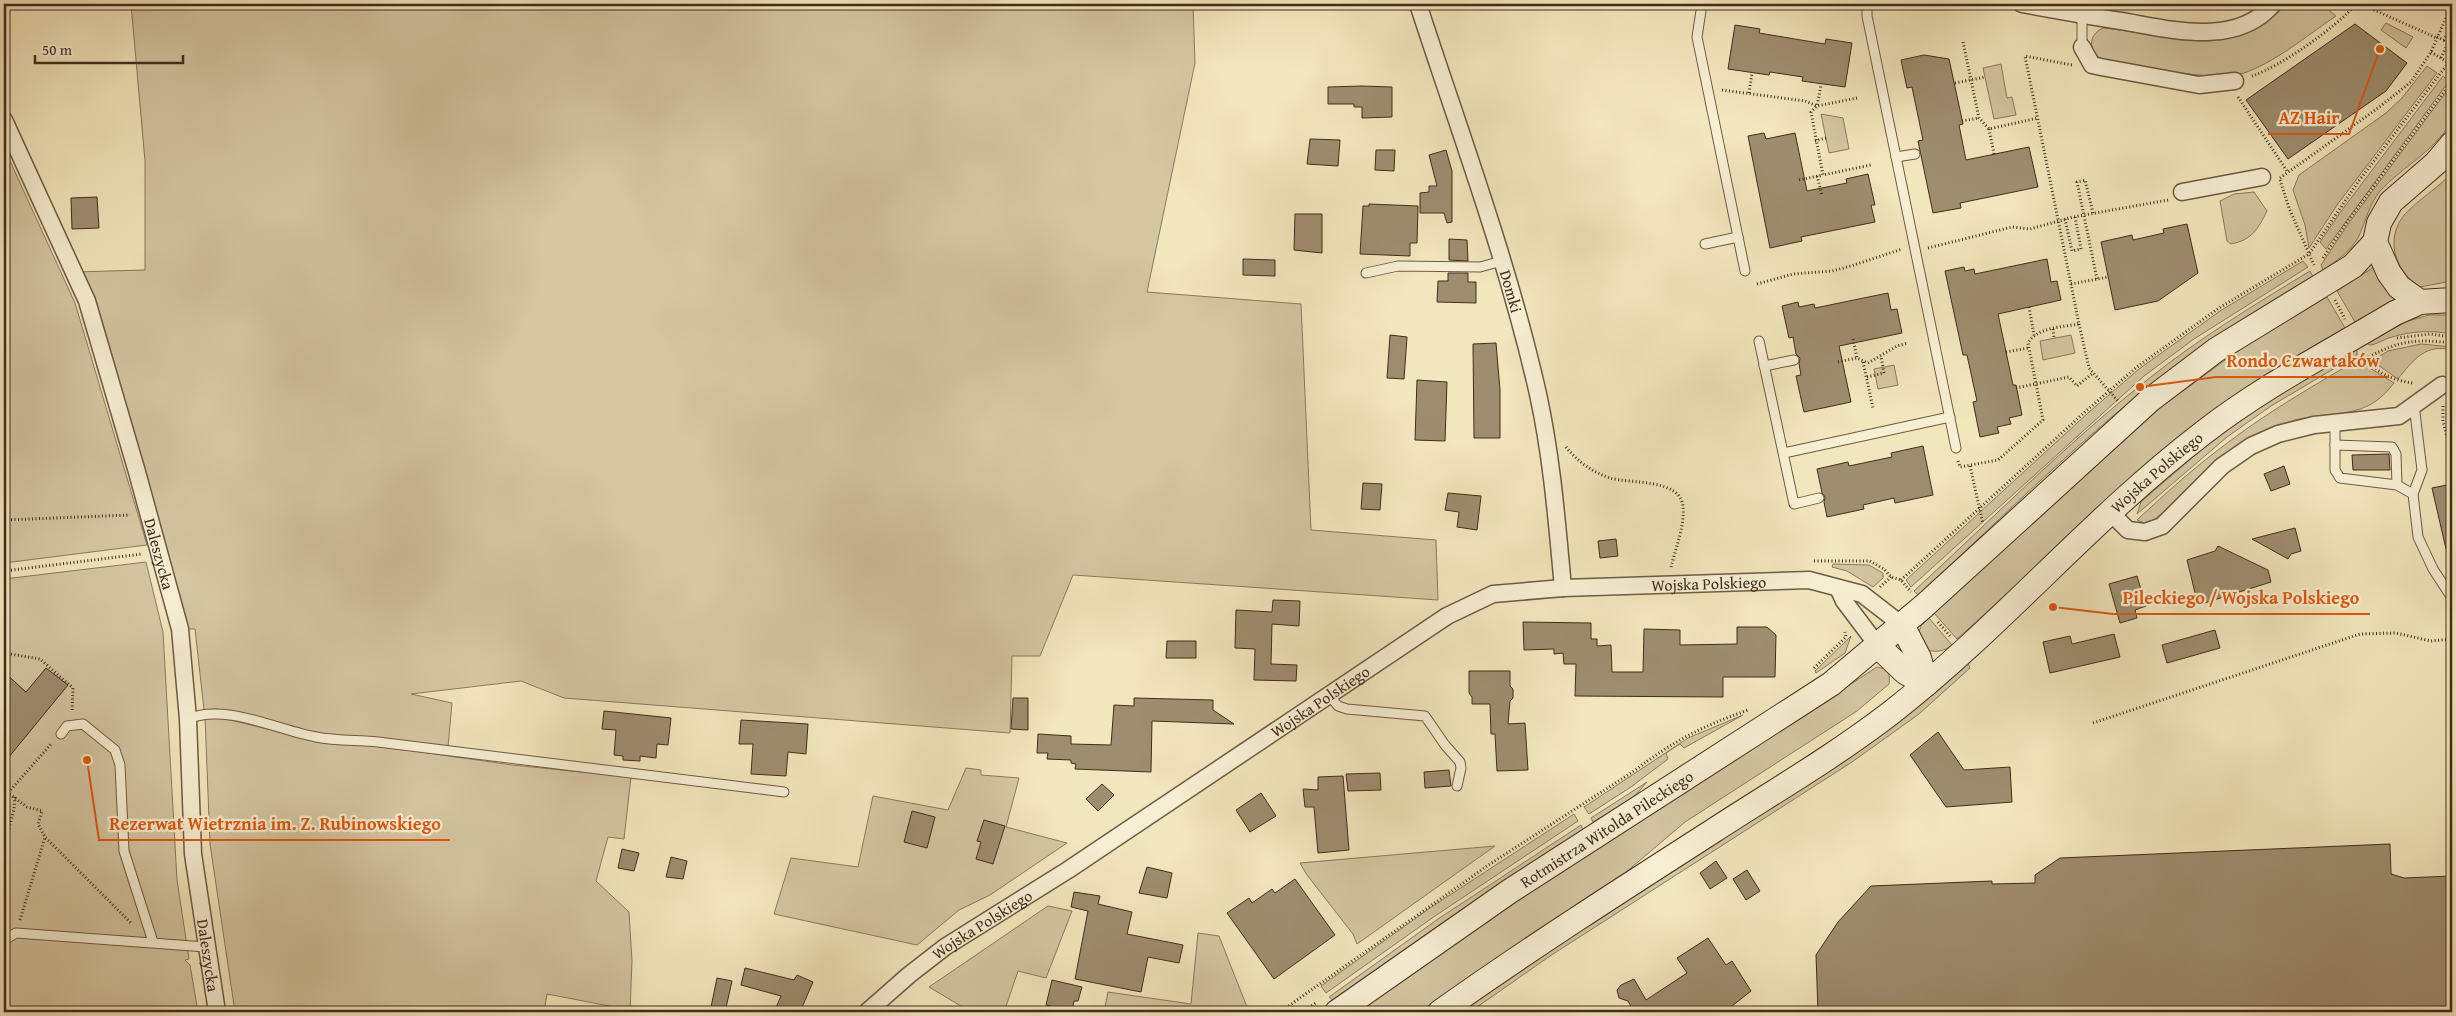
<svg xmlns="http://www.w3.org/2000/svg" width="2456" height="1016" viewBox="0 0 2456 1016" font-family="'Gentium Book Plus',serif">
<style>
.green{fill:#d4c6a1;stroke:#8b795e}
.building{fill:#9e8d6f;stroke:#422c1c}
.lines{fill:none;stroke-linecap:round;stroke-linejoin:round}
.lane-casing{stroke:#6e5a44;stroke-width:11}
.street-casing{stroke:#6e5a44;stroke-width:19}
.secondary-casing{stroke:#422c1c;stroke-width:26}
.path{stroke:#422c1c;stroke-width:3;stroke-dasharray:1 2.5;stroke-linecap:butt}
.lane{stroke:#f7efd3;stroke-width:9}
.street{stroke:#f7efd3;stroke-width:16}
.secondary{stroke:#f7efd3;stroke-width:24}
.labels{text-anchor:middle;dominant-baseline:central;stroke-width:4.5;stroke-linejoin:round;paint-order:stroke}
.street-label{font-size:16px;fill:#422c1c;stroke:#f7efd3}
.leader{fill:none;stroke:#e0570d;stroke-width:2}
.callout-dot{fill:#e0570d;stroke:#f7efd3;stroke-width:2}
.callout-label{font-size:18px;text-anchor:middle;font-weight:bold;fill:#e0570d;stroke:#f7efd3;stroke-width:4.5;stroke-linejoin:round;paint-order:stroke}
</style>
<rect width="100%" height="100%" fill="#f2e6bc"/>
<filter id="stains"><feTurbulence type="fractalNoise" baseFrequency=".004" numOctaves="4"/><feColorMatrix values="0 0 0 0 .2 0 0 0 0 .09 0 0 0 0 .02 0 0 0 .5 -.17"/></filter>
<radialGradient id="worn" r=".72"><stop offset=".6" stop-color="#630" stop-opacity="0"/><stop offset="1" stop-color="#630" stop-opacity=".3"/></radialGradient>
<g class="green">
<path d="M131,4h1062l2,59 -48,229 154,12 10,226 125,10 2,60 -365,-25 -33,81h-28l-2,77 -446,-35 -43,-17 -110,13 41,9 -4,44 -68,-9 -61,-4 -102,-25 -13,1 -9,-81h-7l-114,-357 71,-2v-109z"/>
<path d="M2286,4h35l15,12c-30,20 -61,47 -95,58 -25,9 -107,-10 -137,-14 -16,-7 -17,-25 -1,-32 66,6 132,36 183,-24z"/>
<path d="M2386,23l27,14 -7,11 -25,-18z"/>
<path d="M2001,64l6,34 5,-1 4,18 -22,4 -11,-51z"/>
<path d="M2427,66l10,7 -100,132 -28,43 -4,-23 -12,-35 6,-15 87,-62 16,-15z"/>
<path d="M2443,76l6,5 -123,168 -6,-7 19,-28z"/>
<path d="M2452,84c0,11 4,29 -1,38 -17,30 -49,45 -71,69 -11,14 -14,29 -21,45 -8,15 -21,24 -36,34l-2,-5 27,-41z"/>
<path d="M1821,114l22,4 6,31 -20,4z"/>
<path d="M4,148l71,155 72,242 -143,18z"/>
<path d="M2452,173v108l-32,6c-25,-16 -36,-48 -15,-73 14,-15 33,-26 47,-41z"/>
<path d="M2254,192l13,19c-9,18 -15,29 -36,33l-4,-3 -7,-40 14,-7z"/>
<path d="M2303,261l5,6 -114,72 -50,37 -233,211 -5,-7 183,-168 50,-43 81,-58z"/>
<path d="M2374,267l22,33 -41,22 -18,-31z"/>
<path d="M2310,271l3,6c-45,30 -93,55 -137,88 -91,69 -173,152 -258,230l-4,-4c76,-70 152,-147 233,-211 51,-41 107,-75 163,-109z"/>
<path d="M2327,297l18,31 -90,53 -76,56 -222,202 -23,-26 227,-206 78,-57z"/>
<path d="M2429,315h23v19c-20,-4 -40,-3 -60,3 -8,2 -16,8 -23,8l-2,-3 41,-21z"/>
<path d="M2071,335l4,18 -32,7 -3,-19z"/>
<path d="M2421,344l31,3v3c-26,-7 -39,10 -54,29l-26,-18 16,-10z"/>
<path d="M2357,348v7l-86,51 -44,31 -90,77 4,-12 60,-52 46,-35z"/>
<path d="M2362,357l3,8 29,18c-28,38 -59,27 -99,37 -70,18 -90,58 -141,100l-10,3 -7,-3c30,-28 60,-55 93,-79 42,-32 87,-57 132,-84z"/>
<path d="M1894,365l4,20 -20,4 -4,-20z"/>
<path d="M146,562l17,70 14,248 12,79 -4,1 5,5 8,47h-132l-62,-5v-428z"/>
<path d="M1833,564l36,1 14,8v5l-10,9 -26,-16 -15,-4z"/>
<path d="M1929,618l23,27c-8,6 -15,8 -24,5l-10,-15 3,-9z"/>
<path d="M1851,636l-6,17 -29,20 -1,-2z"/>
<path d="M1968,663l2,5 -51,46 -67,48 -302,194 -80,56h-10l87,-60 302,-195 66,-48z"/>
<path d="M1877,667c10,1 14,7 12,17l-32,27 -172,111 -60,51 -91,59 -115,80h-61l157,-110z"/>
<path d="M1743,715l-59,33 -4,-4 -14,9 2,6 -37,28 -42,27 -5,-7 104,-69z"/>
<path d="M205,717h13l98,24 57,4 139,20 119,12 -7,62 -16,-2 -12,44 33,31 3,49 -2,49 -83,-16 -3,18h-309l-25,-168z"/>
<path d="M966,768l15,2v5l38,3 -13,49 61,16 -77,52 -31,15 -42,35 -143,-31 17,-56 67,9 15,-71 75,14z"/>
<path d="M1647,782l-14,16 -40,24 -2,-4z"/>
<path d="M1574,814l4,7 -143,95 -109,77 -5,-7 109,-78z"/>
<path d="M1581,825l2,5 -142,94 -107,77 -5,-4 109,-78z"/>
<path d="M1495,846l-138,98 -4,-10 -46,-59 -7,-12z"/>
<path d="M1048,906l24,5 -26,67 -28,-7 -14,41h-33l-42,-25z"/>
<path d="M1198,933l21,3 30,76h-145l4,-20 83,12z"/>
</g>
<g class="building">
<path d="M2355,24l52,39 -21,28 -98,68 -42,-59z"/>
<path d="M1735,25l25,4 -1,4 66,11 1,-5 26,4 -7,44 -43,-6 1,-4 -33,-5 -1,3 -41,-6z"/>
<path d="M1924,55l25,4 14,65 -4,1 7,35 63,-13 9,40 -78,16 1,5 -28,5 -15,-72 5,-1 -11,-53 -5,1 -6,-28z"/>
<path d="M1362,86l30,1v30l-30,1v-11h-8v-3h-26v-17z"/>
<path d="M1764,133l2,6 29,-6 12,58 40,-8 -1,-4 22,-5 7,31h-4l4,17 -74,15 1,4 -32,7 -22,-112z"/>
<path d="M1310,139l30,1 -2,26 -31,-2z"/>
<path d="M1376,150h19l-1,21 -19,-1z"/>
<path d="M1446,150l6,21v51l-5,1 -3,-10h-24v-20l9,-1v-6h8l-8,-31z"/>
<path d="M97,197l2,31 -27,1 -1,-31z"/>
<path d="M1369,204l49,2 -1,37h-7v13l-50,-2 3,-48h6z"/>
<path d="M1295,214h27v39l-28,-3z"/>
<path d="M2187,224l11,49 -40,28 -43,9 -14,-68 31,-7 1,5 31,-7 -1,-4z"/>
<path d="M1449,239l18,1 1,21 -19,-1z"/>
<path d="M1243,259l32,1v16l-32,-1z"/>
<path d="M2047,259l4,23 6,-1 4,19 -63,14 15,71h3l6,30 -13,3 2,6 -14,3 2,6 -19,4 -7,-35 4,-1 -10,-46h-4l-18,-84 19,-4 1,4 9,-2 1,5z"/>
<path d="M1448,273h20v9h8v21l-39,-1 1,-21h10z"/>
<path d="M1888,293l3,17 6,-1 5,24 -63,13 12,56 -47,10 -8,-36 5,-1 -2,-11 1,-6 -4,-4 -3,-17 -4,1 -7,-32 16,-4 1,5 15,-3 1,4z"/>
<path d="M1390,335l17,2 -3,42 -17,-1z"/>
<path d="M1496,343l4,47v48h-26l-1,-94z"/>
<path d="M1417,380l30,2 -2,59 -30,-1z"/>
<path d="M1923,446l10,49 -38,8 -1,-5 -31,7 1,4 -37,8 -3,-15 1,-5 -3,-4 -5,-24 31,-7 1,4 43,-9 -1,-4z"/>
<path d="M2389,454l1,16h-37l-1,-15z"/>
<path d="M2284,466l6,18 -19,7 -7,-17z"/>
<path d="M1363,483l19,1 -2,26 -19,-1z"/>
<path d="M2452,484v64l-6,1 -14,-61z"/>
<path d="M1448,493l33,3 -4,34 -20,-3 2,-15 -14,-2z"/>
<path d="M2295,528l6,23 -10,3 -3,5 -36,-20z"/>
<path d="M1616,539l2,17 -18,2 -2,-17z"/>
<path d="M2218,546l50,24 3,12 -73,23 -11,-45 28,-9z"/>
<path d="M2137,576l9,30 -11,4 2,8 -17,5 -11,-39z"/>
<path d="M1273,600l27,1 -1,25 -27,-2 -1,40 26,1 -1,16 -42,-1 1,-31 -20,-1 1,-38 36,2z"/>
<path d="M1523,622l68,1v16h6v7l14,-1 1,27h31l1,-43 36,1v15l57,-1v-17h30l9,8 -1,42h-52v20l-148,-1 1,-32h-12l-1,-11 -9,1v-5l-30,1z"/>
<path d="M2215,630l5,18 -53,15 -5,-18z"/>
<path d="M2114,634l6,23 -70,16 -7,-31 27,-6 2,8z"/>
<path d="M1167,641h29v17h-30z"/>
<path d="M46,668l22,17 -64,78v-91l22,20z"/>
<path d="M1469,671h41v15l3,3v9l-3,3 -2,23 17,-1 3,47 -31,1 -2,-37h-4l-1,-30h-18v-7l-3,-4z"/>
<path d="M1013,698h15v32l-17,-1z"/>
<path d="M1134,698l79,2v10l21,14 -82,-3 -1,51 -76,-3 1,-5 -5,-1v-3l-24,-1 1,-6h-11l1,-19 33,2v8l40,1 3,-40 20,1z"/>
<path d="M604,711l67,7 -3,27 -11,-1 -1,14 -16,-2v5l-17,-1v-4l-9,-1 2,-25 -14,-1z"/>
<path d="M741,720l67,4 -2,30 -18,-2 -2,24 -35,-2 2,-30h-14z"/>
<path d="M1938,732l26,38 46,-3 2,35 -66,5 -36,-52z"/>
<path d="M1449,770l2,16 -26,2 -1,-16z"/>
<path d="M1380,773l1,17 -33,1 -2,-17z"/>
<path d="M1343,776l6,74 -31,3 -4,-46h-9l-2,-18 15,1v-13z"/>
<path d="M1102,784l12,11 -16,16 -12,-12z"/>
<path d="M1261,793l15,23 -26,16 -14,-22z"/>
<path d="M912,811l23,6 -8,31 -23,-6z"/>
<path d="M984,820l21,6 -12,38 -17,-5 5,-17 -4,-1z"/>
<path d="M2390,844l1,30 13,4 48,-2v136h-634l-2,-57 22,-33 33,-36 121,-5v3l43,-1v-8l25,-17z"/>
<path d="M622,849l17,4 -5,18 -16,-3z"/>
<path d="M671,857l16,4 -4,18 -17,-2z"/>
<path d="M1716,861l11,17 -17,11 -10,-16z"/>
<path d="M1147,867l25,6 -5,25 -28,-5z"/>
<path d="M1747,870l13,21 -14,9 -13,-21z"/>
<path d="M1295,879l40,56 -61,44 -47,-66 22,-15 3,5 20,-14 3,4z"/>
<path d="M1074,892l26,4 -2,8 34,8 -5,22 56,11 -4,18 -31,-6 -7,35 -66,-13 13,-68 -17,-4z"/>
<path d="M1708,938l18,27 6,-4 19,30 -19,15 3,6h-109l6,-4 -4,-7 -9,-3 -2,-8 4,-5 13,-6 12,21 41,-27 -10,-15z"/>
<path d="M745,968l49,12 3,-5 16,7 -13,30h-26l7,-16 -40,-11z"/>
<path d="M717,978l15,3 -7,31h-15z"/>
<path d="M1052,980l30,7 -4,14h-4l-2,10 -26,-6z"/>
</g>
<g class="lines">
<defs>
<g id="lane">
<path d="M1702,4l-5,33 48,234"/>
<path d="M1867,4v12l89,432"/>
<path d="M2082,15v32"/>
<path d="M1896,157l19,-3"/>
<path d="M1705,244l33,-7"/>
<path d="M1366,273l32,-7 82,1 22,-6"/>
<path d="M1759,341l35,163 25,-6"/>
<path d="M1764,366l30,-6"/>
<path d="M2414,405l8,65 -9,24 5,43 15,32 19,29"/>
<path d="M2335,423v47l5,8 57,7 16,9"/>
<path d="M2335,445l57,2 4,7 1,31"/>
<path d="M1784,453l166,-36"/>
<path d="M1329,695l9,11 9,3 78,7 20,29 15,17 1,6 -4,18"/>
<path d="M188,719c37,-16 90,11 128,18 20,4 41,3 62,5l406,50"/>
<path d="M61,734l6,-8 16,-2 32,26 5,15 4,86 29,91"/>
<path d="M4,940l12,-7 190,14"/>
</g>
<g id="street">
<path id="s1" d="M1418,4c42,129 90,257 120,390 14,64 19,129 25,194"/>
<path d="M2022,4c33,6 66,12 99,17 48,8 115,27 152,-17"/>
<path d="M2082,47l10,18 9,2 98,18 36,-4"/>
<path id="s2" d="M4,120l83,181 50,171 43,157 8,90 5,135 24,158"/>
<path d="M2182,192l80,-15"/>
<path d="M2111,513l17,17 17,2 17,-6 60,-60 29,-20 27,-12 36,-9 85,-9 43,-31"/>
<path d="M1838,588l6,13 34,45"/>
<path id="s3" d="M867,1012l42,-37 36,-28 123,-77 379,-254 46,-22 70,-6 246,-8 53,14 40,31"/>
</g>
<g id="secondary">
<path d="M2420,302l-21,-15 -10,-14 -14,-31 4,-19 12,-21 45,-39 16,-19"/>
<path d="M1902,625l17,33 7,26"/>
<path d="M1878,646l27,26 21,12"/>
<path id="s4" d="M1337,1012l173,-121 321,-207 93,-78 226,-206 66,-50 137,-84 22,-24"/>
<path id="s5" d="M1440,1012c89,-63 181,-122 273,-181 60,-39 122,-75 179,-119 110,-86 200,-194 311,-279 59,-46 127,-81 192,-120l25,-11 32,-2"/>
</g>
</defs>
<use href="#lane" class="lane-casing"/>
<use href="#street" class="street-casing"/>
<use href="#secondary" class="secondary-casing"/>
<g class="path">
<path d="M2361,4l76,34"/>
<path d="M2437,37l7,3 8,-17"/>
<path d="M1963,42l16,76 10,11 49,-11"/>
<path d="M2431,52l21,13"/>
<path d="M2441,58l11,-24"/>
<path d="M2252,76c28,-9 86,-50 104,-72"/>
<path d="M1955,83l30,-6"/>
<path d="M1722,90l83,11 12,5 4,-21"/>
<path d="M1749,93l3,-20"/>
<path d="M2238,97l49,74"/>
<path d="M1857,98l-40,8 -6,6 12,63 48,-10"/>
<path d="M1962,121l17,-3"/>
<path d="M1989,129l5,25"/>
<path d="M1815,141l11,-3"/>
<path d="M1817,176l5,19"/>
<path d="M2280,178l98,-70 33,-26 20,-30 21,-48"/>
<path d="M1799,180l24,-5"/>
<path d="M2280,180l9,28 25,57"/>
<path d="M2093,213l-8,-33 -8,2 20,97"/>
<path d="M2065,219l7,32 9,-2 -6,-32"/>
<path d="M1928,248l84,-21 18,2 43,-12 95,-17"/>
<path d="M2323,258l24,-36 105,-141"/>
<path d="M1757,284l36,-10 39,-3 19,-5 51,-17"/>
<path d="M2071,284l37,-7"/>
<path d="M2335,300l10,19"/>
<path d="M2029,307l5,28"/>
<path d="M2079,324l10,44 29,33"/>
<path d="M2053,329l1,9"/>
<path d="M2397,338l33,-4 22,3"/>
<path d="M1853,339l4,19"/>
<path d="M2006,352l22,-4"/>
<path d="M2365,355c8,18 31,26 48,28"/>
<path d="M2369,357c31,-17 48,-18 83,-14"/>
<path d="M1838,362l19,-4 11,5 29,-17 11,-3"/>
<path d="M1863,362l10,46"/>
<path d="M1867,377l17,-4 -3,-17"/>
<path d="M2016,388l53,-11 8,9 16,-13"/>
<path d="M2443,406v15l9,35"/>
<path d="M1566,447c11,14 26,25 44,31 20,6 71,0 73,29 2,19 -8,42 -12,61"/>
<path d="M1958,461l2,6 38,-7 45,-40 -15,-77c9,-16 35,-16 51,-19l-54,-268 47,9"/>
<path d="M1970,466l13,58"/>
<path d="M4,520l126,-5"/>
<path d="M1814,561h56l14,8 7,8 10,3 10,12"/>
<path d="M4,571l138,-17"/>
<path d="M1901,580l186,-170 50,-43 82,-59 90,-54 49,-72 94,-124"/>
<path d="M1880,587l11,-10"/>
<path d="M1938,622l12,14"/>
<path d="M4,653l36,6 33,29 -1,24"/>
<path d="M1814,668l32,-31 -1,-5"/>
<path d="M2093,723l267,-89 36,-1 35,8 21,-2"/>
<path d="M4,790l23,17 15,4 -4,13 7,13 87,87"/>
<path d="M4,802l4,-9 44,-50"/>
<path d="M4,849l10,-40 1,-13"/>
<path d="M20,920l25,-83"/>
<path d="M1280,1012l210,-148 144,-93c41,-31 67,-44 114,-61"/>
<path d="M1303,1012l14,-10"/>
</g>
<use href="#lane" class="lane"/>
<use href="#street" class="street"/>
<use href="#secondary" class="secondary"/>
</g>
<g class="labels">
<g class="street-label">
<text stroke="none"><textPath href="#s1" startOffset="302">Domki</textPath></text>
<text stroke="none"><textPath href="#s5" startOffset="900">Wojska Polskiego</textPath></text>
<text stroke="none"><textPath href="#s2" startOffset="462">Daleszycka</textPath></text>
<text stroke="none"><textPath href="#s3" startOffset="970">Wojska Polskiego</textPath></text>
<text stroke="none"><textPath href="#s3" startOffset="550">Wojska Polskiego</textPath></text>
<text stroke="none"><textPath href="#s4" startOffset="326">Rotmistrza Witolda Pileckiego</textPath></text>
<text stroke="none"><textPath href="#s3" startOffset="145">Wojska Polskiego</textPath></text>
<text stroke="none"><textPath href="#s2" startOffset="868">Daleszycka</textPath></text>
</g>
</g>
<path class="leader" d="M2380 49L2349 134H2268M2140 387L2216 377H2389M2053 607L2113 614H2370M87 760L99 840H450"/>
<g class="callout-dot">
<circle cx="2380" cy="49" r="5"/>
<circle cx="2140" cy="387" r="5"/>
<circle cx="2053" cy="607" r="5"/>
<circle cx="87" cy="760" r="5"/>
</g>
<g class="callout-label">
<text x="2309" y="124">AZ Hair</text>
<text x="2303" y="367">Rondo Czwartaków</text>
<text x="2241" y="604">Pileckiego / Wojska Polskiego</text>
<text x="275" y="830">Rezerwat Wietrznia im. Z. Rubinowskiego</text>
</g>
<rect width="2456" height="1016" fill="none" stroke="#f2e6bc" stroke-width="20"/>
<rect x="5" y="5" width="2446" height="1006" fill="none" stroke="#422c1c" stroke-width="2.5"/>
<rect x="10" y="10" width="2436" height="996" fill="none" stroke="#422c1c"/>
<path d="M35 55v8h148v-8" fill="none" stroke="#422c1c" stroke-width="2.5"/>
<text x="42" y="55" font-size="15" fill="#422c1c" stroke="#f7efd3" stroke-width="4" paint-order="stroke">50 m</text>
<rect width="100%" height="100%" filter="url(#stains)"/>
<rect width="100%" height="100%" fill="url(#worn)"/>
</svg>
